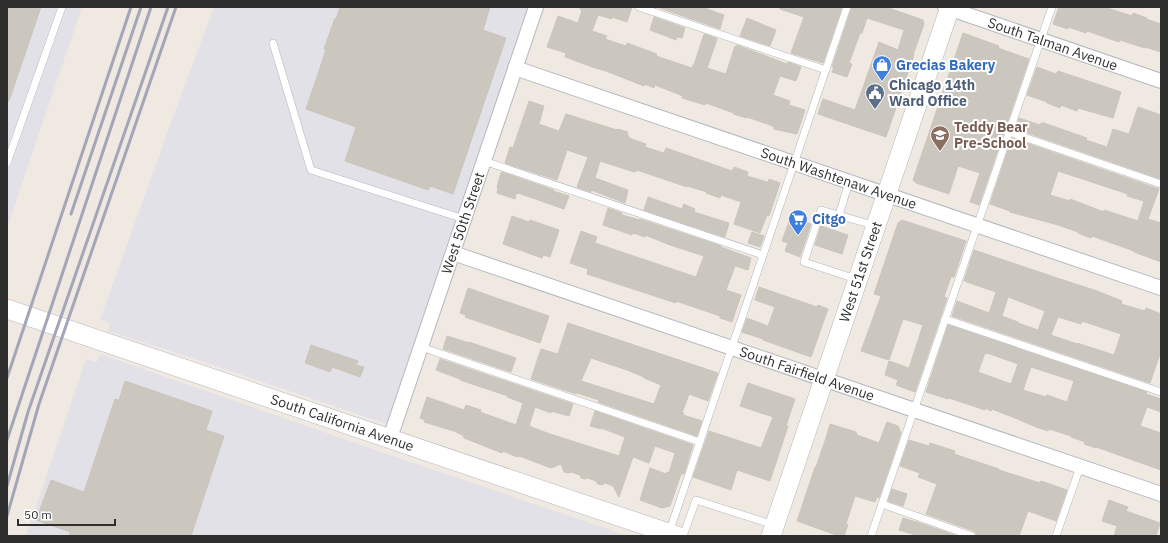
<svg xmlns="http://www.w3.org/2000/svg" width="1168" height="543" viewBox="0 0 1168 543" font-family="'IBM Plex Sans',sans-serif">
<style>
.industrial{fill:#e3e1e8}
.building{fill:#cbc7bf;stroke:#cbc5ba;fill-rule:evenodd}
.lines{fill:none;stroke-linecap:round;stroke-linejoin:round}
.lane-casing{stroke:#b4b7c1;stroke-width:8}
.street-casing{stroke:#b4b7c1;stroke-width:16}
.secondary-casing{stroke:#b4b7c1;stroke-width:20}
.lane{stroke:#fff;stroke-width:7}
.street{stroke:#fff;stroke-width:14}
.secondary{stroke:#fff;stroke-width:19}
.rail{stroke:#a3a6b8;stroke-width:3}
.labels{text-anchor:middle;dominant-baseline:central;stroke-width:4;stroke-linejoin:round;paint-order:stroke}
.street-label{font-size:14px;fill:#2e2e2e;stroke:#fff}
.shop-label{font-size:14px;font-weight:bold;fill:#366cbe;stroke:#fff;text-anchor:start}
.service-label{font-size:14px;font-weight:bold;fill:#4e5e75;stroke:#fff;text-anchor:start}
.education-label{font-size:14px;font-weight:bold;fill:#785e54;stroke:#fff;text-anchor:start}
</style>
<rect width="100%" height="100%" fill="#efe9e1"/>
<g class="industrial">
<path d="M7,7h75l-75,221z"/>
<path d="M214,7h314l-141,417 -201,-68 -78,-25 2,-8 -10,-3 73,-203z"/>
<path d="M100,354l281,98 247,84h-602l60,-177 11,3z"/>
</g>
<g class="building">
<path d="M7,7h34l-32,94h-2z"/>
<path d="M340,7h150l-7,23 23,8 -53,156 -23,-8 -2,4 -83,-29 11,-34 -50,-18 20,-59 -2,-1 11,-31 1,1z"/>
<path d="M581,7h51l-5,15 -15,-5v2l-14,-4 -6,16 15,5 -2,3 21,7 1,-3 30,11 -1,2 36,12 1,-3h1l10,-31 12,4 1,1 -10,29 19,6 9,-28 2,1v-2l50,19 1,-2 13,5 -5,14 -16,-5 -7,19 17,6 -1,4 16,5 -8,24 -23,-5 -1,-3 -26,-9v1l-14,-4 1,-1 -28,-10 -1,2 -23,-7 1,-2 -28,-11 -1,3 -9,-4 -1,2 -38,-15 -11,-3 -30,-11 1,-4 -19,-6 11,-31 20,7 4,-13 -2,-1z"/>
<path d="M657,7h51l-1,2 17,6 -4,14z"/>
<path d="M780,7h62l-19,56 -32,-10 13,-36 -24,-8z"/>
<path d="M852,7h34l37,13 1,4 -11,31h1l-28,82 -68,-23 5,-15 32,11 24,-68 19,8 6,-20 -37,-12 -5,15h-2l-11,30 3,1 -5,13 -15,-5 2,-5h-2z"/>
<path d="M1059,7h45l28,9 1,-3 14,5 -1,1 15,5v28l-16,-5v1l-25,-8 -1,2 -32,-11 -1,2 -18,-6v2l-15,-5z"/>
<path d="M654,17l31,11 -3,10 -5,-1 -1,3 -26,-10z"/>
<path d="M747,18l29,12 -6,16 -30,-10z"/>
<path d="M963,33l36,13 -1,2 31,11 -50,146 -9,-3 10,-29 -22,-7 -9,28 -33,-11 -3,-3z"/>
<path d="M1037,67l19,7 2,-3 63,21 -8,26 -35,-10 -1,3 -16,-6 -1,3 -13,-5v-1l-20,-7z"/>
<path d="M529,101l15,5 -5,18 20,7 7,-17 51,16 1,-1 10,3 -1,3 2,1v2l17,6 -1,3 19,6 2,-5 66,23 2,-4 14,5 -1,4 20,6h1l1,-3 11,4 -11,33 -2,-1 -7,18 -26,-9 7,-22 -20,-7 -1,3 -14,-5 1,-1 -20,-6v1l-50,-17 -1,2 -2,-1v1l-34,-11 -5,17 33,12 -3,13 -34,-13v2l-14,-5 11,-30 -21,-7 -10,30 -52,-17 5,-16 3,1z"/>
<path d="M1138,107l23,8v64l-145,-50 3,-11 21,7 1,-2h3l43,15 -1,2 21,7 6,-18 16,5z"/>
<path d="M1012,138l147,51 -11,30 13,4v39l-27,-10v-1l-42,-15 -1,2 -13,-5v-1l-20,-7 -48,-13v-1l-20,-7zM1058,171l70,23 -1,2 17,5 -6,20 -34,-11v2l-34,-13v2l-20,-6z"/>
<path d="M502,172l52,18 -1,1 16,5 -5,13 -46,-16 -2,1 -1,5 -18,-6 1,-5 -1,-1 4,-14z"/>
<path d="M648,197l34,12 2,-5 11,5 -1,3 35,11 -4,14 -81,-27z"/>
<path d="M608,208l14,5v2l18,5v-1l81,27v1l30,11 -3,12 -13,-4 -9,24 15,5 -9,27 -12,-4v-2l-44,-15v2l-89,-29 1,-5 -18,-6 11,-32 16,6 -2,6 101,34 8,-21 -34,-11 -25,-10v2l-12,-4 -1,2 -29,-10z"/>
<path d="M512,216l17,6 1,-2 29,10 -9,27 -7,-2 -1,3 -39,-14z"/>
<path d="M790,219l5,2 1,-2 15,5 -11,33 -15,-6 3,-8 -6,-2z"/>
<path d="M902,220l64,21 -12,36h-3l-7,20 3,1 -32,94 -19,-7 2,-5 -13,-5 4,-14 20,7 14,-43 -20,-6 -14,41 -28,-9 20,-55 -7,-2 24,-71z"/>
<path d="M821,226l27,9 -6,19 -27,-9z"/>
<path d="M752,232l12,4 -4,11 -12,-4z"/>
<path d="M974,250l86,29 37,12 25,10 -1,3 24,7 1,-3 15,6v37l-11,32 -198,-67 5,-15 32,12 7,-21 -32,-11zM1008,297l37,14 -7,19 -20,-7v-1l-16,-6zM1058,317l23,7 1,-3 39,13 -7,21 -37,-12v1l-26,-9z"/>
<path d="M759,287l58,20 1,-2 10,4 -17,48 -48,-17v-1l-21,-7 5,-14 21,8 7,-19 -20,-7z"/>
<path d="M468,288l31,11 50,17 -9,27 -75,-26 1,-2 -6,-2z"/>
<path d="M568,323l150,50 -10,28 -19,-7 -7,19h2l-1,2 19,6 -5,15 -99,-34 1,-2 -22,-7 -1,1 -45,-15 10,-30 17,5zM591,358l36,12 17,7v1l17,7 -7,19 -73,-23z"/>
<path d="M948,325l199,67 -1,2 15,5v13l-14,-5 -7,19 21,7v37l-65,-23v1l-12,-4 1,-2 -14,-5v-1l-22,-7 -1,2 -12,-4 -21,-9 -23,-9 -1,2 -6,-3v2l-36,-12 -1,1 -22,-7zM985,353l2,1v-1l31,11 -7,20 -33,-12zM1031,367l43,14 -7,21 -20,-7 -1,2 -23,-7z"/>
<path d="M447,336l22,7v-1l47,16 -5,14 -68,-23z"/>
<path d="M311,345l47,16 -2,4 8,2 -4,10 -28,-10 -2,5 -25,-9z"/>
<path d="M440,359l133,45 -4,12 -18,-5v2l-16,-6 -6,19h2v1l19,7 69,22 6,-19 -24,-9v1l-11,-3 5,-15 98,34 -9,29h-3l-11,32 -8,2 -22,-8 10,-32 16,6 1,-2 2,1 6,-20 -20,-7 -6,17 -16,-6 -14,40 -6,-11 -8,-3 -3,2 -4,-1 -2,-3 -8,-3 -3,1 -4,-1 -1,-3 -9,-3 -3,1 -4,-1 -3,-8 -10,4 -32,-12 -2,1 -14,-6 -1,2 -38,-15 -1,-3 -6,-2v-1l-33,-10 1,-2 -5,-2 7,-21 37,13 2,-5 15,5 -1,2 36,13 7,-22 -16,-6 1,-1 -48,-16v-1l-24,-9z"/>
<path d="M125,381l87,30 -6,19 18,6 -33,100h-122l1,-4 -34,-12 15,-40 33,12 31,-93 4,1z"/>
<path d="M748,383l47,16 -9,27h2l-18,55 -33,-11 -6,20 -38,-13 16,-46 52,17 12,-31 -33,-11z"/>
<path d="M887,422l11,4 3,7 -22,65 -2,-1 -2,5 -20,-6 -9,28 2,1 -4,11h-5l-42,-15 18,-54h1l10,-29 4,-14 26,8 1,3 22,8z"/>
<path d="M909,440l20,6 1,-3 25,8 -1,3 45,15v1l41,13 1,-2 26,9 -11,31 -28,-10 -9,25h-42l-1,-3 -2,-2 -48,-17 11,-30 -19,-7 2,-4 -20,-7z"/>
<path d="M892,489l15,5 -4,12 -15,-5z"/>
<path d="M1109,500l19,7 -2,4 34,12 -4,13h-42l3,-10 -15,-5z"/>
<path d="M903,518l20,6 34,12h-38l-20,-6z"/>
</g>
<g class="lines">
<defs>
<g id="lane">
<path d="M639,7l187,63"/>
<path d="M273,43l38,127 153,49"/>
<path d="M1009,132l152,52"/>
<path d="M484,161l279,94"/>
<path d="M7,163l55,-156"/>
<path d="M839,215l10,-33"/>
<path d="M856,279l-52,-17 17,-52 55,16"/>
<path d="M945,319l216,73"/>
<path d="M421,347l279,95"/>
<path d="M882,504l90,32"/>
<path d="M669,533l178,-526"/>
<path d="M683,536l13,-36 78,25"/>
<path d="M871,536l181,-529"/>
<path d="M1056,536l24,-69"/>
</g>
<g id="street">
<path id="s1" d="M945,7l216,74"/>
<path id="s2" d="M515,68l646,220"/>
<path id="s3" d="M453,253l708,241"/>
<path id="s4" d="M390,438l146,-431"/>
</g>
<g id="secondary">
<path id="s5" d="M7,309l670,227"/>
<path id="s6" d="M771,536l179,-529"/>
</g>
</defs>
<use href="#lane" class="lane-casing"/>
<use href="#street" class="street-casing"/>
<use href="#secondary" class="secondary-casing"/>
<use href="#lane" class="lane"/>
<use href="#street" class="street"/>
<use href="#secondary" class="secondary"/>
<g class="rail">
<path d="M71,214l70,-207"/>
<path d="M7,378l124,-371"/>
<path d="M7,440l144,-433"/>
<path d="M7,486l21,-74 140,-405"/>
<path d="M7,516l32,-112 137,-397"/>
</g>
</g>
<defs>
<symbol id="shop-pin" viewBox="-11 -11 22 30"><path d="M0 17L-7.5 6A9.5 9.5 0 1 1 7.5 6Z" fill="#3f7fe0" stroke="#fff"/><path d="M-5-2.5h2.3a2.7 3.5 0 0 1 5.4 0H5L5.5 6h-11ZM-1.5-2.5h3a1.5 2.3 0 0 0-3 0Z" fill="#fff"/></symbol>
<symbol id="civic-pin" viewBox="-11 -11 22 30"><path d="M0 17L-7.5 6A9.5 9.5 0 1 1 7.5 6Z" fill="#5c6f8a" stroke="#fff"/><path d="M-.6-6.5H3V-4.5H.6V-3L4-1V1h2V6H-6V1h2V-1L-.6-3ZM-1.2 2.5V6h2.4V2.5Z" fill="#fff"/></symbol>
<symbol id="school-pin" viewBox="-11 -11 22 30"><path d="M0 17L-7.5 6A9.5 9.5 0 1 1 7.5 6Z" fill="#8d6e63" stroke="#fff"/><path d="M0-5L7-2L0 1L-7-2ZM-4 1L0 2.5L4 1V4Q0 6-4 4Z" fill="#fff"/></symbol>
<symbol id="supermarket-pin" viewBox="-11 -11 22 30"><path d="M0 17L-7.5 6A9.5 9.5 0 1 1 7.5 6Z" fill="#3f7fe0" stroke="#fff"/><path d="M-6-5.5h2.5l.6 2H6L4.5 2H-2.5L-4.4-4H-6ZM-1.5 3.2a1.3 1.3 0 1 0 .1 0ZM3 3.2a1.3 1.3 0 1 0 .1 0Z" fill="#fff"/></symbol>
</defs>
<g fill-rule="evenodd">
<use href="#shop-pin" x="871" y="54" width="22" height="30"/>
<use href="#civic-pin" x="864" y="82" width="22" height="30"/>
<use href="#school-pin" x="929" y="124" width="22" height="30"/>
<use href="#supermarket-pin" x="787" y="208" width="22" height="30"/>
</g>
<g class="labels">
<g class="street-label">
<text stroke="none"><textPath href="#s1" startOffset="114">South Talman Avenue</textPath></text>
<text stroke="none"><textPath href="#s2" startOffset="342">South Washtenaw Avenue</textPath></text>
<text stroke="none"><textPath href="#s4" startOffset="227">West 50th Street</textPath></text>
<text stroke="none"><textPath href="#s6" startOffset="279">West 51st Street</textPath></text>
<text stroke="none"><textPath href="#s3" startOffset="374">South Fairfield Avenue</textPath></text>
<text stroke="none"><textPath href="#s5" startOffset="354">South California Avenue</textPath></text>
</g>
<g class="shop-label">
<text x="896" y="65">Grecias Bakery</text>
<text x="812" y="219">Citgo</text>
</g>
<g class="service-label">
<text x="889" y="85">Chicago 14th<tspan x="889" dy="16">Ward Office</tspan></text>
</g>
<g class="education-label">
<text x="954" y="127">Teddy Bear<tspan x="954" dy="16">Pre-School</tspan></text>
</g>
</g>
<rect width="1168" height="543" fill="none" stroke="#2e2e2e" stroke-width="16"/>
<path d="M18 519v6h97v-6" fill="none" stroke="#2e2e2e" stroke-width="2"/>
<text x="24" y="519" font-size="12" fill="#2e2e2e" stroke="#ffffff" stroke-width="3" paint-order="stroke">50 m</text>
</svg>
